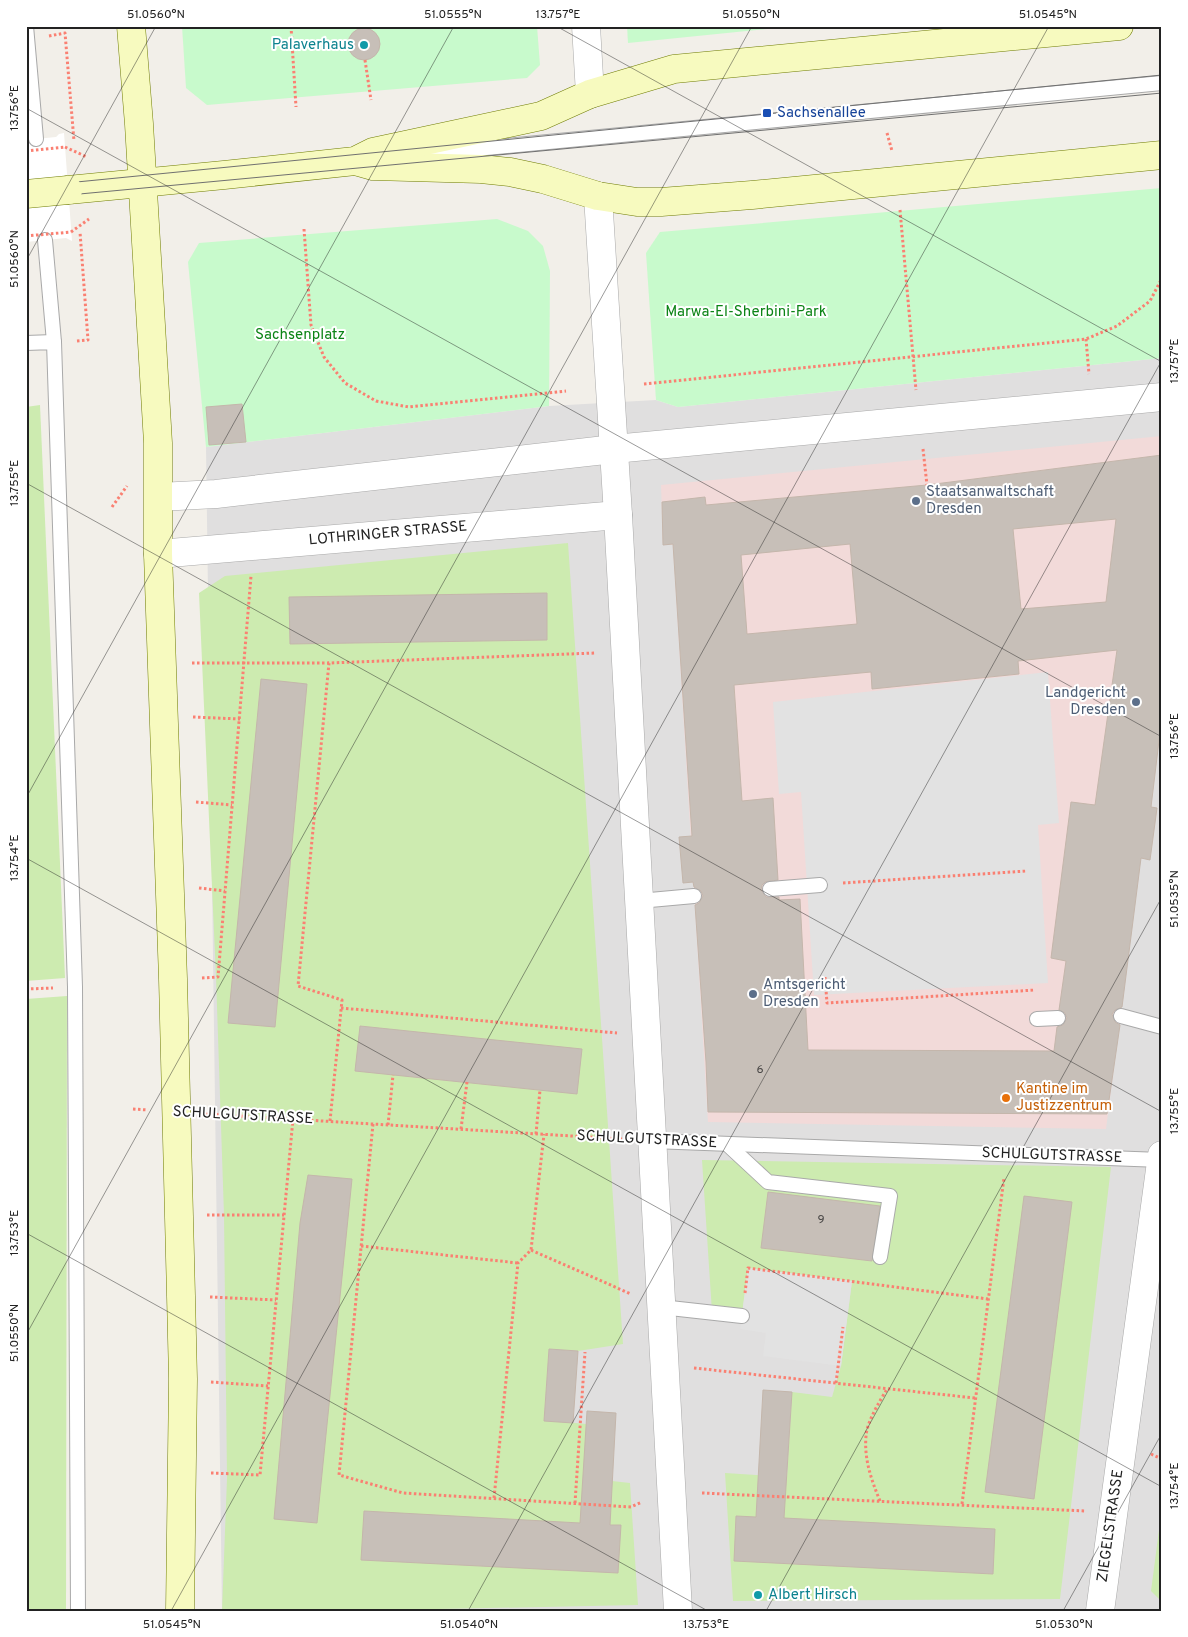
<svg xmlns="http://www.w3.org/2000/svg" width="1188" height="1637" viewBox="0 0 1188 1637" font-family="Overpass,sans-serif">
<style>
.residential{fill:#e0dfdf}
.commercial{fill:#f2dad9}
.grass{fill:#cdebb0}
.park{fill:#c8facc}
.parking{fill:#e2e2e2}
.pier{fill:#fff}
.building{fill:#c7bfb8;stroke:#c4b6ab;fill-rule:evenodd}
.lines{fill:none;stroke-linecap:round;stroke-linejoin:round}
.lane-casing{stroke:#a9a9a9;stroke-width:16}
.street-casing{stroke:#a9a9a9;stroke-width:29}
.secondary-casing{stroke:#707d05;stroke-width:29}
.path{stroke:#fa8072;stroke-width:3;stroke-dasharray:2.5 2.5;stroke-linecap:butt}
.lane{stroke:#fff;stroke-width:14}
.street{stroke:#fff;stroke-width:28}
.secondary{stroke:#f7fabf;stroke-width:28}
.tram{stroke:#707070;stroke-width:1}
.secondary-bridge-casing{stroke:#707d05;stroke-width:29;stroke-linecap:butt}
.path-bridge{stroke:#fa8072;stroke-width:3;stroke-dasharray:2.5 2.5;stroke-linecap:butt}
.secondary-bridge{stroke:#f7fabf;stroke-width:28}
.ticks{fill:none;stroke:#222;stroke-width:1;stroke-opacity:0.45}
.culture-dot{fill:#0f9aa8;stroke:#fff;stroke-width:2}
.transit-dot{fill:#1a4fb4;stroke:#fff;stroke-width:2}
.service-dot{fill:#5c6f8a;stroke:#fff;stroke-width:2}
.food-dot{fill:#e8710a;stroke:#fff;stroke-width:2}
.labels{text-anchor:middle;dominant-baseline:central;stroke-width:4;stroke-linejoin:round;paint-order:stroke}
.number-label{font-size:12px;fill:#4b4948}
.culture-label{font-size:15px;fill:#0d838f;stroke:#fff;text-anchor:end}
.transit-label{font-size:15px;fill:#164399;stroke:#fff;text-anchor:start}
.park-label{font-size:15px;fill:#0c8416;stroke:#fff}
.service-label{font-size:15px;fill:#4e5e75;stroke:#fff;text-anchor:start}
.street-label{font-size:15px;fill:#222;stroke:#fff}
.food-label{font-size:15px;fill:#c56008;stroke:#fff;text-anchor:start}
.neatline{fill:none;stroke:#222;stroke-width:2}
.ticks-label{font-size:12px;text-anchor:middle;fill:#222}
</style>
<rect width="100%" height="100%" fill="#f2efe9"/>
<path class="residential" d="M1162,358v1253h-940l-16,-1164 343,-41 107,-6 22,7z"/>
<path class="commercial" d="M1162,436v257l-56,436 -398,-7 -35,-577h-10l-2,-60z"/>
<g class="grass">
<path d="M40,405l25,573 -39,3v-574z"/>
<path d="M568,543l55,801 -45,7 -29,-2 -5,71 42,4 26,57 18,2 8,122 -297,6h-119l5,-133 -3,-263 -8,-238 -17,-384 26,-17z"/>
<path d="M67,996l-1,615h-40v-612z"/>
<path d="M702,1160l409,7 -51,432 -327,2 -8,-128 62,4 5,-85 40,5 9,-31 11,-85 -104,-13 -6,48 -30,-4z"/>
<path d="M1162,1507v92h-3l-8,-8z"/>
</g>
<g class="park">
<path d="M182,26h355l3,39 -13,13 -320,27 -21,-17z"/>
<path d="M627,26h169l-168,17z"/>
<path d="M1162,188v170l-484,49 -22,-7 -10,-147 14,-21z"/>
<path d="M497,219l31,12 15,15 7,25 -1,135 -343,41 -18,-185 11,-19z"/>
</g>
<g class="parking">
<path d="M1048,672l11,151 -21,2 10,158 -234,12 -13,-203 -22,2 -6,-92z"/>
<path d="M748,1268l104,13 -11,85 -78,-10 3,-23 -26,-4z"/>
</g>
<path class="pier" d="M64,133l8,108 -6,-3 -40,4v-102l30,-3 3,-3z"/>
<g class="building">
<circle cx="364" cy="44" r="16"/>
<path d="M242,404l4,38 -37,3 -3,-38z"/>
<path d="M1162,455v261l-11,91 6,1 -7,52 -9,-2 -19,149 -7,3 -3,4 3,8 5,3 -13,89 -399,-2 -2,-50 -11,-157 4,-2 4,-7 -2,-5 -7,-4 -1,-5 -10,1 -4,-46 13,-1 -19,-292 -10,1 -1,-43 43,-5 1,8 221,-20zM1116,519l-10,83 -85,7 -8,-80zM850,544l7,80 -110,10 -6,-79zM1117,650l-22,155 -24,-3 -20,156 15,3 -7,49 6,3 2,5 -4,7 -6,2 -3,24 -246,-1 -8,-151 -21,1v-3h-13l-5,-7 1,-5 3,-3 13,-2 -5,-82 -31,3 -8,-116 137,-13 1,17 147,-15 -1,-13z"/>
<path d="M547,593v47l-257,4 -1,-47z"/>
<path d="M261,679l46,5 -32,343 -47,-4z"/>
<path d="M360,1026l222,23 -5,45 -222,-23z"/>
<path d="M308,1175l44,4 -35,344 -43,-4 26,-296z"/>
<path d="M768,1192l112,14 -8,55 -111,-13z"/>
<path d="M1024,1196l48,6 -38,297 -49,-7z"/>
<path d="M549,1349l29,2 -5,72 -29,-2z"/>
<path d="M763,1390l29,2 -8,126 211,11 -2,45 -259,-13 2,-45 20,1z"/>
<path d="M587,1411l29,2 -6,112h11l-3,48 -257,-13 3,-49 216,12z"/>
</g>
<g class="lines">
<defs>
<g id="lane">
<path d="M26,26l10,113"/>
<path d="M413,155l749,-72"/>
<path d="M45,240l9,102"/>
<path d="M26,343l28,-1 21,645 3,624"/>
<path d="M770,889l50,-4"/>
<path d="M639,901l55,-5"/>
<path d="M1121,1016l41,11"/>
<path d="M1037,1019l21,-1"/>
<path d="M652,1141l509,19"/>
<path d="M727,1144l41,38 122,14 -10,61"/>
<path d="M661,1307l81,9"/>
</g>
<g id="street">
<path d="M586,26l4,68"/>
<path d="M598,196l20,319 60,1096"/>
<path d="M159,497l57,-3 398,-45 548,-52"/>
<path d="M158,554l460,-39"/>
<path d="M1100,1611l62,-456"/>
</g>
<g id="secondary">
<path d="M131,26l8,98 19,319v111l15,425 8,317 2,83 -3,232"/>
<path d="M359,162l14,4 108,3 29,3 33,7 55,17 39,6h24l91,-7 410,-40"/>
<path d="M68,190l156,-15 131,-14 18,-9 168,-36 49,-22 84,-25 445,-43"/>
</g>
</defs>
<use href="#lane" class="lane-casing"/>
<use href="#street" class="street-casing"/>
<use href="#secondary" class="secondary-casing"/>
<g class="path">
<path d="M291,26l5,81"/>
<path d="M49,36l16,-3 9,108"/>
<path d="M365,60l6,40"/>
<path d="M887,133l5,18"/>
<path d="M65,147l22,10"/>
<path d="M900,210l16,180"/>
<path d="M304,229l7,96 13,32 21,26 31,18 33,6 157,-16"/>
<path d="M71,232l18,-13"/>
<path d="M1086,339l3,35"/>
<path d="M77,341l11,-1 -8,-108"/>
<path d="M644,384l442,-45 31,-13 33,-25 12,-23"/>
<path d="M923,449l4,36"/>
<path d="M112,507l15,-21"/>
<path d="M192,663h137"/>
<path d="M193,717l47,2"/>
<path d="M196,802l36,3"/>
<path d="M843,883l184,-12"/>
<path d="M199,888l26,3"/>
<path d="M825,977l2,26 208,-13"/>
<path d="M202,978l16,-1 33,-401"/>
<path d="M26,989l27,-1"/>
<path d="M341,1008l276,25"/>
<path d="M133,1109l15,1"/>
<path d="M206,1114l416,25"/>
<path d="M330,1121l12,-121 -44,-14 31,-323 266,-10"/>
<path d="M373,1124l-34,351 64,18 228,14 11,-5"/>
<path d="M388,1125l5,-50"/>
<path d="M461,1129l6,-47"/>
<path d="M536,1134l4,-44"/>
<path d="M207,1215h77"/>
<path d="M361,1246l157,17"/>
<path d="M531,1250l100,44"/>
<path d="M745,1293l3,-25 240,31"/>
<path d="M210,1297l66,3"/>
<path d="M694,1368l281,30"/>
<path d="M211,1382l57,4"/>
<path d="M836,1383l7,-56"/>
<path d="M1151,1454l11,5"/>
<path d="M211,1473l49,2 33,-356"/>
<path d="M702,1493l383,18"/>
<path d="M494,1498l24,-235 13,-13 13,-116"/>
<path d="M880,1501c-9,-22 -16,-42 -14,-65 1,-15 14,-35 21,-47"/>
<path d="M575,1503l10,-151"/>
<path d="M962,1504l42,-326"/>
</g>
<use href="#lane" class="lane"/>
<use href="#street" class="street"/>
<use href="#secondary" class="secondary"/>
<g class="tram">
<path d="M26,187l1136,-112"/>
<path d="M26,199l1136,-106"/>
</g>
<defs>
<path id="secondary-bridge" d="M26,194l42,-4"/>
</defs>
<use href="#secondary-bridge" class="secondary-bridge-casing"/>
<g class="path-bridge">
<path d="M26,151l39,-4"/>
<path d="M26,236l45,-4"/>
</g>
<use href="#secondary-bridge" class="secondary-bridge"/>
</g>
<path class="ticks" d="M556,26l606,336M26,108l1136,629M26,261l130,-235M26,483l1136,629M26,798l428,-772M26,858l1136,629M26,1233l682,378M26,1335l726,-1309M26,1608l5,3M171,1611l878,-1585M468,1611l694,-1251M766,1611l396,-714M1063,1611l99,-178"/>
<g class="culture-dot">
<circle cx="364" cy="45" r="5"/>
<circle cx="758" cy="1595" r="5"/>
</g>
<rect class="transit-dot" x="762" y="108" width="10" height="10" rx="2.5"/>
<g class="service-dot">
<circle cx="916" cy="501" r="5"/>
<circle cx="1136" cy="702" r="5"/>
<circle cx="753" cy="994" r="5"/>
</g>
<circle class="food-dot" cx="1006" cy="1098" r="5"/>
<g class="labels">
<g class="number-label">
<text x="760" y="1070">6</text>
<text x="821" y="1220">9</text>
</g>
<g class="culture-label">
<text x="354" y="45">Palaverhaus</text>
<text x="768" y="1595" text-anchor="start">Albert Hirsch</text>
</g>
<g class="transit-label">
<text x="777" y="113">Sachsenallee</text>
</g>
<g class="park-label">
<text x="746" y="312">Marwa-El-Sherbini-Park</text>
<text x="300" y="335">Sachsenplatz</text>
</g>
<g class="service-label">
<text x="926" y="492">Staatsanwaltschaft<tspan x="926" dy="17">Dresden</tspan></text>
<text x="1126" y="693" text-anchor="end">Landgericht<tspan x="1126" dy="17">Dresden</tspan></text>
<text x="763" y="985">Amtsgericht<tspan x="763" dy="17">Dresden</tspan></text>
</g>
<g class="street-label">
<text transform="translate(388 534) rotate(-5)">LOTHRINGER STRASSE</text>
<text transform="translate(243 1116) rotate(3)">SCHULGUTSTRASSE</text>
<text transform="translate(647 1140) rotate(3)">SCHULGUTSTRASSE</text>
<text transform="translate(1052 1156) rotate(2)">SCHULGUTSTRASSE</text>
<text transform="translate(1111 1526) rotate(-82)">ZIEGELSTRASSE</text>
</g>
<g class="food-label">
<text x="1016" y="1089">Kantine im<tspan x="1016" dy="17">Justizzentrum</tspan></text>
</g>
</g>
<rect width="1188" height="1637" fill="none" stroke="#ffffff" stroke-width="55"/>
<rect x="28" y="28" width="1132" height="1582" class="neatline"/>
<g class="ticks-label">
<text x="156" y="18">51.0560°N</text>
<text x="453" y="18">51.0555°N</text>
<text x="558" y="18">13.757°E</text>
<text x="751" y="18">51.0550°N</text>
<text x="1048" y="18">51.0545°N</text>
<text transform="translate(14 108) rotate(-90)" y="4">13.756°E</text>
<text transform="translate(14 259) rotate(-90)" y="4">51.0560°N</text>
<text transform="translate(1174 361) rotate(-90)" y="4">13.757°E</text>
<text transform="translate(14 483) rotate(-90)" y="4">13.755°E</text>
<text transform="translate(1174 736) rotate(-90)" y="4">13.756°E</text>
<text transform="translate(14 858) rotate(-90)" y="4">13.754°E</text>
<text transform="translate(1174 899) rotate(-90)" y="4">51.0535°N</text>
<text transform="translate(1174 1111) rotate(-90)" y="4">13.755°E</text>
<text transform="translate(14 1233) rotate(-90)" y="4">13.753°E</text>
<text transform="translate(14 1333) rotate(-90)" y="4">51.0550°N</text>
<text transform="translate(1174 1486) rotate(-90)" y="4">13.754°E</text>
<text x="172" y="1628">51.0545°N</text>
<text x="469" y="1628">51.0540°N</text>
<text x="706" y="1628">13.753°E</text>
<text x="1064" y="1628">51.0530°N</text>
</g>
</svg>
